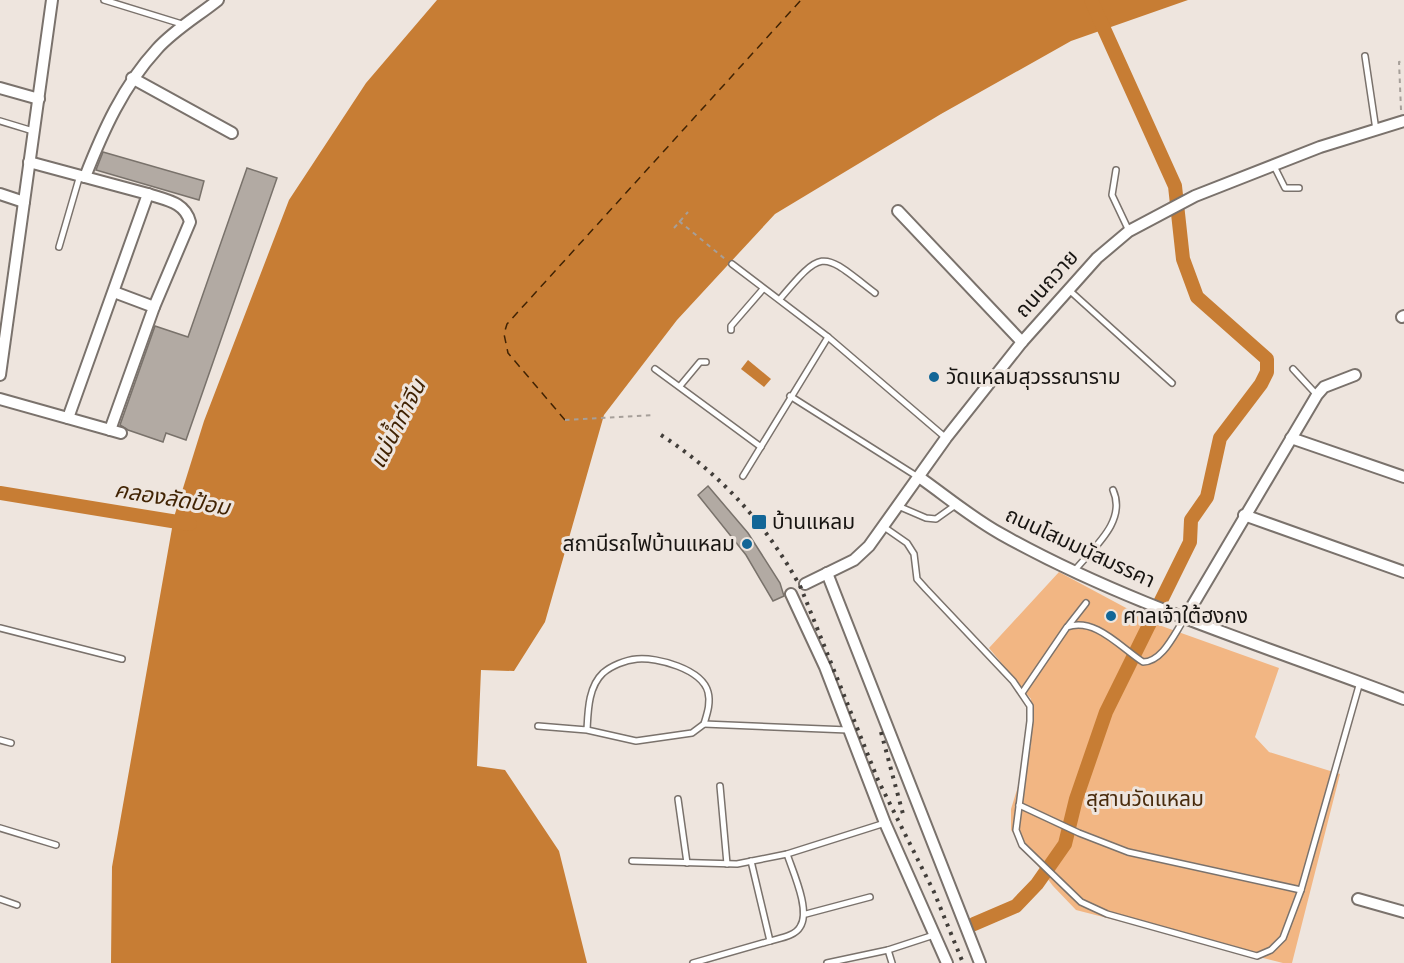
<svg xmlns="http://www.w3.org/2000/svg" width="1404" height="963" viewBox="0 0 1404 963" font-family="'Alegreya Sans','Noto Sans Thai',sans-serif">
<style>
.green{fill:#f2b683}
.water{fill:#c77d34}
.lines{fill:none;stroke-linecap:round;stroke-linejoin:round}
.canal{stroke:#c77d34;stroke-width:14}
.ferry{stroke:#412303;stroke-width:1.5;stroke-dasharray:8 6;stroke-linecap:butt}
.building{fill:#b2aaa3;stroke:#79726b;stroke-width:1.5}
.service-casing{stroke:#7a726c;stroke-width:8}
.minor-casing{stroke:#7a726c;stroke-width:14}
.path{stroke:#a69f99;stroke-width:2;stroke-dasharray:4.5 4.5;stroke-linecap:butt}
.service{stroke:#fff;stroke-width:5}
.minor{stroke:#fff;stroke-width:10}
.rail{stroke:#423e3a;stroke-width:4;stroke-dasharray:3 6;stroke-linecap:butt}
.poi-dot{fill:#126697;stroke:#eee5de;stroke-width:2}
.labels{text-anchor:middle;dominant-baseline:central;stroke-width:6;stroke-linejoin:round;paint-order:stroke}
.street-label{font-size:21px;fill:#181512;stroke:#eee5de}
.poi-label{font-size:21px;fill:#181512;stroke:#eee5de;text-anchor:start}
.park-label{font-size:21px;fill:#492b0c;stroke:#eee5de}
.water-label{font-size:22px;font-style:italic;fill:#412303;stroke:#eee5de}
</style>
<rect width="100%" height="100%" fill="#eee5de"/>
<path class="green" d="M1059,572l97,52 123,44 -24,69 14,15 71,22 -48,189h-9l-207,-53 -23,-24 -42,-56v-21l20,-64v-46l-42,-51z"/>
<g class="water">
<path d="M437,0h751l-117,41 -130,73 -166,100 -98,106 -73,95 -59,207 -31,49 -33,-1 -4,96 28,4 54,81 28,112h-476l1,-96 62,-350 30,-96 85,-221 77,-117z"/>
<path d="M748,360l23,19 -7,8 -23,-18z"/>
</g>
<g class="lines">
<g class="canal">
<path d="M0,493l190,31"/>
<path d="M974,924l42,-18 21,-22 28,-40 11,-45 30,-87 84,-170 1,-22 16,-23 13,-59 41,-54 6,-12v-13l-70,-62 -14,-38 -8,-73 -84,-186"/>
</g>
<path class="ferry" d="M565,420l-57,-67 -4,-19 3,-10 294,-324"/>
</g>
<g class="building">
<path d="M103,152l101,29 -5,19 -103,-30z"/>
<path d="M247,168l30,10 -91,262 -20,-7 -3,9 -35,-12 -8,-5 35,-99 33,11z"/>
<path d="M708,486l40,47 32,50 4,13 -11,5 -27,-46 -48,-60z"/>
</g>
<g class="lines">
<defs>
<g id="service">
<path d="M104,0l81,25"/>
<path d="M1365,56l11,74"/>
<path d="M0,121l33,10"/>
<path d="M1274,166l11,22h14"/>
<path d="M1116,170l-4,25 17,36"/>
<path d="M59,247l21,-72"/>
<path d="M732,264l96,73 -85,139"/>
<path d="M1069,290l103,93"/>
<path d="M780,299c44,-52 42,-47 95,-6"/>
<path d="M731,330v-4l32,-37"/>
<path d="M828,337l118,101"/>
<path d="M655,369l106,78"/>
<path d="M1293,369l24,26"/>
<path d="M680,386l20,-24h6"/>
<path d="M790,396l128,81"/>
<path d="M898,506l28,12 10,1 21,-15"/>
<path d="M884,527l23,16 7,11 3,25 9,10 87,92 17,25v15l-14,109 6,15 59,57 26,12 150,42 14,-6 12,-12 18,-48 59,-208"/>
<path d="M1075,570c19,-23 52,-49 38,-80"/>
<path d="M1068,626l18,-23"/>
<path d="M0,628l122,31"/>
<path d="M1022,693l45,-66c28,-10 53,20 76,35 20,0 32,-30 42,-44"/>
<path d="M704,724l144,6"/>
<path d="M538,726l49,4 49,11 56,-8 12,-9c3,-10 7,-21 4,-32 -6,-23 -51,-35 -71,-33 -12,1 -26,7 -34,14 -15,14 -15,39 -16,57"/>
<path d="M0,740l11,3"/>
<path d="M720,786l7,78"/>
<path d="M678,799l9,64"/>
<path d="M1019,805l60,28 49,19 173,38"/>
<path d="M0,828l56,17"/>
<path d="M632,861l105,3 50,-10 98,-31"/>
<path d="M0,899l17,6"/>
<path d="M806,914l64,-17"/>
<path d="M770,941c10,-3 25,-5 30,-14 11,-16 -7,-55 -13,-73"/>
<path d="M888,950l4,13"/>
<path d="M693,963l77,-22 -19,-80"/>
<path d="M827,963l61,-13 46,-15"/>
</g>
<g id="minor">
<path d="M132,78l100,55"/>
<path d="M0,88l39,11"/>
<path d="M29,162l119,32 -80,224"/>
<path d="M85,177c18,-46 38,-91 72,-128 17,-19 41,-33 61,-49"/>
<path d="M0,194l24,8"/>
<path d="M148,194c18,6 37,8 42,28l-36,85"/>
<path d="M898,211l124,131"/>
<path d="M1402,317l2,-1"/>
<path d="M0,375l52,-375"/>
<path d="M0,399l121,34"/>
<path d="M110,430l44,-123 -40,-15"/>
<path d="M1291,438l113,39"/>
<path d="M919,477c27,19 53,41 82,57 126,71 268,113 403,165"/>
<path d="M1244,515l160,57"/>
<path d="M827,573l153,390"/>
<path d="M805,584l49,-24 15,-14 77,-108 76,-96 75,-84 32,-27 66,-35 125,-49 84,-26"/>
<path d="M791,594l34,73 60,156 62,140"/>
<path d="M1185,618l132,-223 7,-8 31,-12"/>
<path d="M1358,899l46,13"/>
</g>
</defs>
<use href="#service" class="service-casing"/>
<use href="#minor" class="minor-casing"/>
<g class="path">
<path d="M1401,110l-2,-48 5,-1"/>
<path d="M679,221l46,38"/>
<path d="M674,228l14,-16"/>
<path d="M565,420l88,-5"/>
</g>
<use href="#service" class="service"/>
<use href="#minor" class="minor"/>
<g class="rail">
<path d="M661,435c60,39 106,90 140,153l77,192 56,112 29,71"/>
<path d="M881,732l22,82"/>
</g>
</g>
<g class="poi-dot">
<circle cx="934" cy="377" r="6"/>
<rect x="751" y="514" width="16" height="16" rx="3"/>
<circle cx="747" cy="544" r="6"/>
<circle cx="1111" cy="616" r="6"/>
</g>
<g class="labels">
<g class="street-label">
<text transform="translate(1047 284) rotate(-48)">ถนนถวาย</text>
<text transform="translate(1080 548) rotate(25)">ถนนโสมมนัสมรรคา</text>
</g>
<g class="poi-label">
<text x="946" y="377">วัดแหลมสุวรรณาราม</text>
<text x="772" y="522">บ้านแหลม</text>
<text x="735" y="544" text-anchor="end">สถานีรถไฟบ้านแหลม</text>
<text x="1123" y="616">ศาลเจ้าใต้ฮงกง</text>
</g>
<g class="park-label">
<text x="1145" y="799">สุสานวัดแหลม</text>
</g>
<g class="water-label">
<text transform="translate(398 424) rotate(-63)">แม่น้ำท่าจีน</text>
<text transform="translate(172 499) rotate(9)">คลองลัดป้อม</text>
</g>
</g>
</svg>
